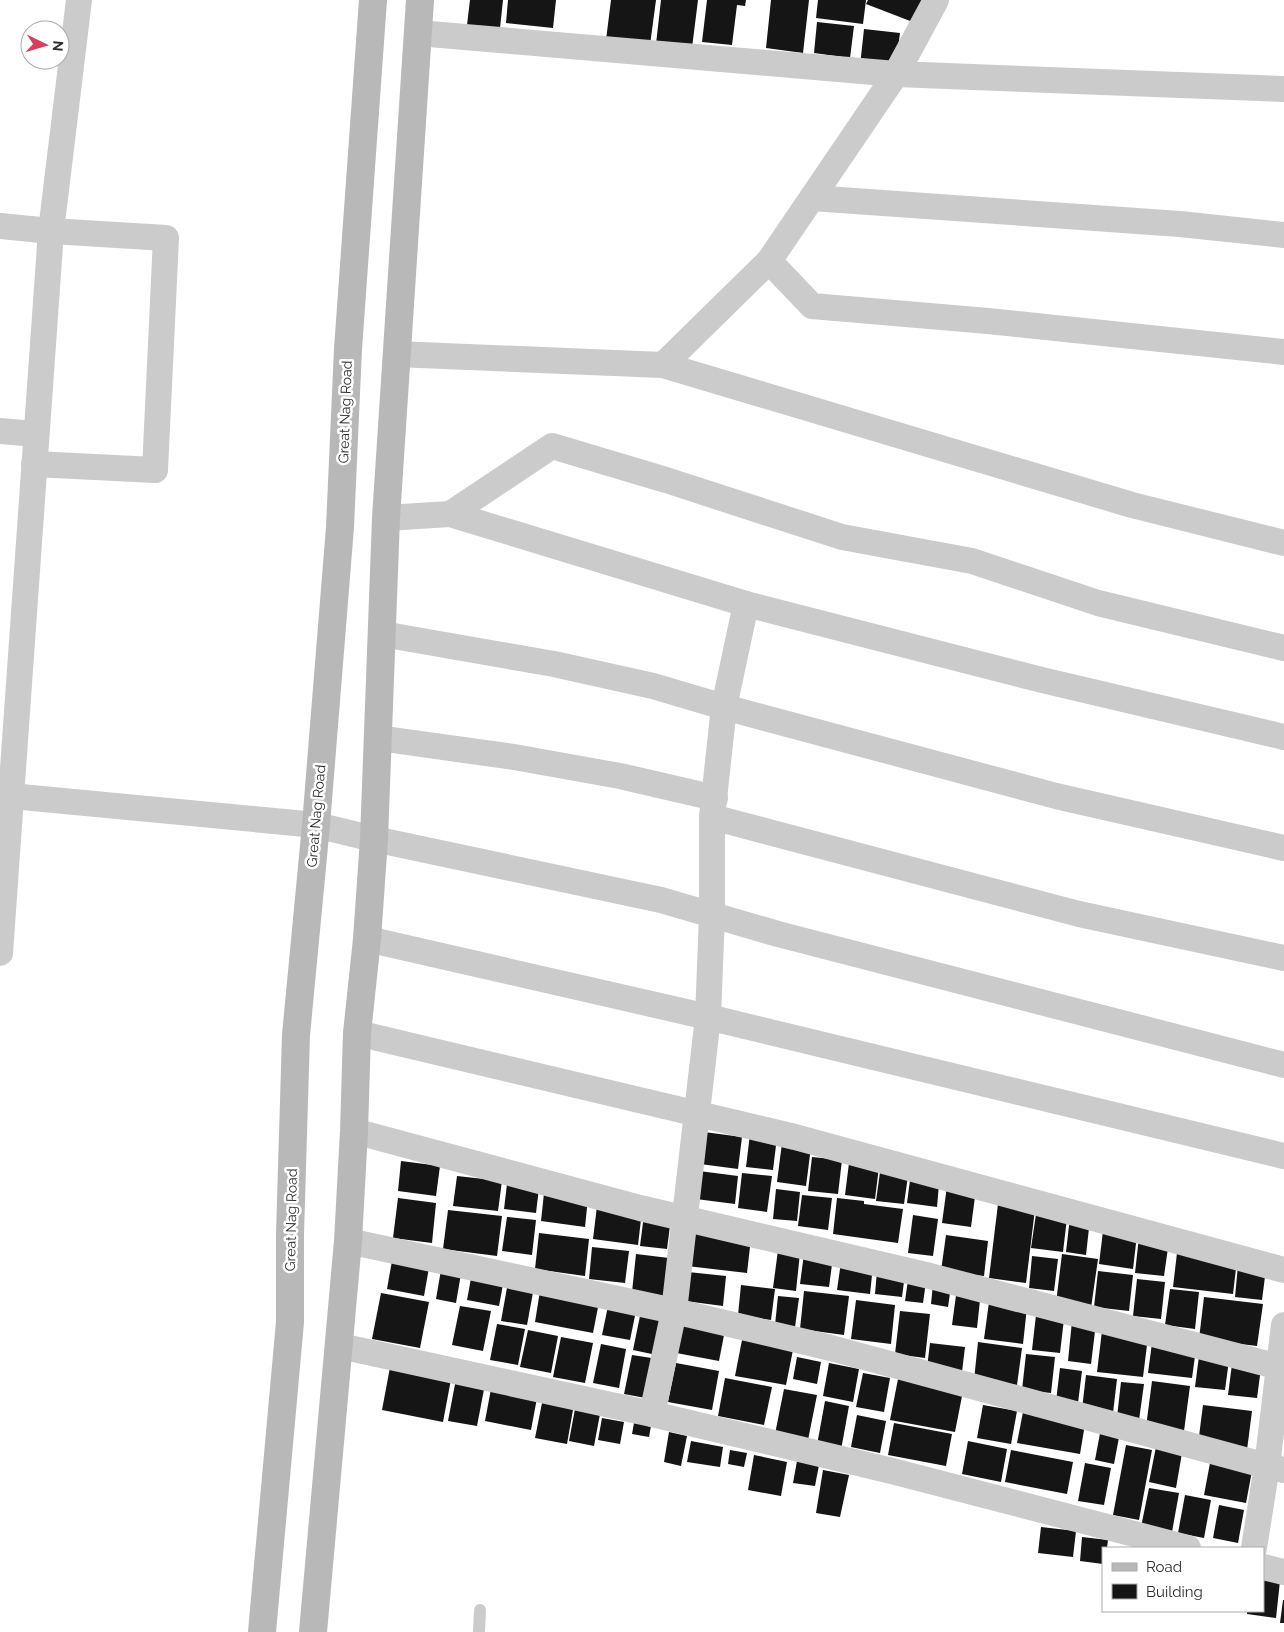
<svg xmlns="http://www.w3.org/2000/svg" width="1284" height="1632" viewBox="0 0 1284 1632" font-family="Raleway,sans-serif">
<style>
.building{fill:#151515}
.lines{fill:none;stroke-linecap:round;stroke-linejoin:round}
.lane{stroke:#cbcbcb;stroke-width:12}
.street{stroke:#cbcbcb;stroke-width:26}
.secondary{stroke:#b8b8b8;stroke-width:28}
.labels{text-anchor:middle;dominant-baseline:central;stroke-width:5;stroke-linejoin:round;paint-order:stroke}
.street-label{font-size:14px;fill:#2e2e2e;stroke:#fff}
</style>
<rect width="100%" height="100%" fill="#fff"/>
<g class="building">
<path d="M470,0h33l-3,28 -33,-3z"/>
<path d="M508,0h48l-3,28 -47,-5z"/>
<path d="M611,0h45l-6,45 -44,-5z"/>
<path d="M661,0h37l-6,48 -36,-4z"/>
<path d="M707,0h39l-1,6 -8,-1 -5,40 -30,-3z"/>
<path d="M771,0h38l-6,53 -37,-5z"/>
<path d="M818,0h48l-3,24 -47,-6z"/>
<path d="M868,0h59l-9,24 -52,-20z"/>
<path d="M817,22l37,4 -4,32 -36,-5z"/>
<path d="M864,29l36,4 -5,37 -35,-4z"/>
<path d="M704,1132l38,5 -4,32 -38,-5z"/>
<path d="M750,1134l27,3 -4,33 -27,-3z"/>
<path d="M782,1143l29,4 -5,39 -29,-4z"/>
<path d="M812,1157l30,3 -4,34 -30,-3z"/>
<path d="M401,1161l39,5 -4,30 -38,-5z"/>
<path d="M849,1163l30,4 -4,32 -30,-4z"/>
<path d="M699,1171l39,5 -3,28 -39,-5z"/>
<path d="M880,1172l28,4 -4,28 -28,-3z"/>
<path d="M742,1173l30,3 -5,36 -29,-4z"/>
<path d="M457,1176l45,5 -4,30 -45,-5z"/>
<path d="M910,1180l29,4 -2,23 -30,-4z"/>
<path d="M507,1184l32,4 -3,25 -32,-4z"/>
<path d="M947,1186l29,3 -5,38 -29,-4z"/>
<path d="M776,1189l24,3 -3,29 -24,-2z"/>
<path d="M544,1193l44,5 -3,29 -44,-6z"/>
<path d="M802,1195l30,3 -4,32 -30,-4z"/>
<path d="M398,1198l38,5 -4,40 -39,-5z"/>
<path d="M837,1198l27,3v3l39,5 -5,34 -65,-9z"/>
<path d="M998,1204l37,5 -9,74 -37,-5z"/>
<path d="M597,1206l45,5 -4,34 -45,-6z"/>
<path d="M448,1210l54,6 -5,40 -54,-7z"/>
<path d="M1036,1214l31,4 -4,34 -32,-4z"/>
<path d="M644,1215l27,3 -4,31 -27,-3z"/>
<path d="M913,1215l25,4 -5,37 -25,-3z"/>
<path d="M507,1217l29,3 -4,35 -30,-4z"/>
<path d="M1070,1217l20,2 -4,36 -20,-3z"/>
<path d="M691,1231l60,7 -4,35 -60,-7z"/>
<path d="M1103,1231l34,4 -4,34 -34,-5z"/>
<path d="M539,1233l50,6 -4,37 -50,-7z"/>
<path d="M946,1235l42,6 -4,35 -43,-5z"/>
<path d="M1139,1237l30,4 -5,35 -29,-3z"/>
<path d="M592,1247l37,4 -4,32 -36,-4z"/>
<path d="M778,1250l22,3 -4,38 -23,-3z"/>
<path d="M1177,1253l60,7 -4,34 -60,-7z"/>
<path d="M636,1254l33,4 -4,38 -33,-4z"/>
<path d="M804,1254l29,3 -4,30 -29,-3z"/>
<path d="M1062,1254l36,5 -7,49 -35,-5z"/>
<path d="M393,1255l37,7 -6,34 -37,-7z"/>
<path d="M1032,1256l26,3 -4,32 -25,-3z"/>
<path d="M841,1262l32,4 -3,28 -33,-4z"/>
<path d="M442,1264l20,4 -6,35 -20,-4z"/>
<path d="M1238,1265l28,4 -4,31 -27,-3z"/>
<path d="M877,1271l28,3 -3,23 -27,-3z"/>
<path d="M1098,1271l35,4 -4,36 -35,-4z"/>
<path d="M688,1272l38,4 -3,30 -38,-5z"/>
<path d="M472,1273l32,6 -5,27 -32,-6z"/>
<path d="M1137,1279l28,3 -4,37 -28,-3z"/>
<path d="M908,1280l18,2 -3,21 -18,-2z"/>
<path d="M508,1282l26,5 -7,38 -26,-4z"/>
<path d="M933,1284l18,2 -3,21 -17,-3z"/>
<path d="M741,1285l34,4 -4,31 -33,-5z"/>
<path d="M957,1288l24,3 -4,37 -25,-3z"/>
<path d="M1170,1289l29,3 -4,37 -30,-4z"/>
<path d="M540,1291l59,11 -6,31 -58,-11z"/>
<path d="M804,1291l45,5 -5,39 -44,-6z"/>
<path d="M381,1293l48,9 -9,46 -48,-9z"/>
<path d="M778,1296l21,2 -4,29 -20,-2z"/>
<path d="M1204,1297l59,7 -6,42 -58,-7z"/>
<path d="M856,1300l39,5 -4,39 -40,-5z"/>
<path d="M989,1302l38,5 -4,37 -39,-5z"/>
<path d="M460,1306l31,5 -8,40 -31,-6z"/>
<path d="M608,1306l28,5 -6,29 -28,-5z"/>
<path d="M900,1311l30,3 -5,44 -30,-4z"/>
<path d="M1036,1315l28,4 -4,34 -28,-3z"/>
<path d="M640,1316l27,5 -6,35 -28,-6z"/>
<path d="M677,1321l48,9 -6,31 -48,-9z"/>
<path d="M1072,1321l24,2 -5,41 -23,-3z"/>
<path d="M497,1324l28,5 -7,36 -28,-5z"/>
<path d="M528,1330l30,6 -7,37 -31,-6z"/>
<path d="M1102,1331l46,6 -5,40 -46,-5z"/>
<path d="M561,1337l32,6 -8,40 -32,-6z"/>
<path d="M742,1340l51,10 -7,35 -51,-9z"/>
<path d="M978,1342l44,6 -5,37 -43,-5z"/>
<path d="M930,1343l35,4 -3,25 -35,-4z"/>
<path d="M1152,1343l44,6 -4,29 -44,-5z"/>
<path d="M601,1344l25,5 -7,39 -26,-5z"/>
<path d="M1026,1354l29,3 -4,36 -29,-3z"/>
<path d="M632,1355l26,4 -7,40 -27,-5z"/>
<path d="M1199,1356l30,4 -4,30 -30,-3z"/>
<path d="M797,1357l24,5 -4,22 -24,-5z"/>
<path d="M391,1362l61,12 -9,48 -61,-12z"/>
<path d="M676,1363l43,8 -7,39 -44,-8z"/>
<path d="M829,1363l30,6 -6,33 -30,-6z"/>
<path d="M1232,1364l29,4 -4,30 -29,-3z"/>
<path d="M1060,1368l22,3 -4,32 -22,-2z"/>
<path d="M863,1373l27,5 -6,34 -28,-5z"/>
<path d="M1086,1375l31,4 -4,34 -31,-4z"/>
<path d="M725,1378l47,9 -8,38 -46,-9z"/>
<path d="M456,1379l29,5 -8,42 -29,-5z"/>
<path d="M898,1379l65,12 -8,41 -65,-12z"/>
<path d="M1152,1381l38,5 -6,45 -38,-4z"/>
<path d="M1121,1382l23,2 -5,36 -22,-3z"/>
<path d="M491,1389l46,9 -6,32 -46,-9z"/>
<path d="M784,1389l33,6 -9,45 -33,-6z"/>
<path d="M543,1398l31,6 -7,40 -32,-6z"/>
<path d="M825,1401l24,5 -8,44 -24,-5z"/>
<path d="M983,1405l34,6 -6,33 -34,-6z"/>
<path d="M1203,1405l49,6 -5,39 -49,-6z"/>
<path d="M575,1409l25,5 -6,32 -25,-5z"/>
<path d="M1023,1412l62,12 -5,30 -63,-11z"/>
<path d="M857,1415l29,6 -6,32 -29,-6z"/>
<path d="M602,1418l22,4 -4,22 -22,-4z"/>
<path d="M634,1423l17,3 -2,11 -17,-3z"/>
<path d="M894,1423l58,11 -6,32 -58,-11z"/>
<path d="M1101,1428l19,4 -6,32 -19,-4z"/>
<path d="M669,1432l18,4 -6,30 -17,-4z"/>
<path d="M691,1441l32,6 -3,20 -33,-5z"/>
<path d="M968,1441l39,8 -6,33 -39,-8z"/>
<path d="M1126,1445l26,5 -13,70 -26,-5z"/>
<path d="M1156,1447l26,6 -6,35 -27,-6z"/>
<path d="M730,1450l17,3 -3,14 -16,-3z"/>
<path d="M1011,1450l62,12 -6,32 -62,-12z"/>
<path d="M754,1455l33,7 -6,34 -33,-6z"/>
<path d="M797,1461l22,4 -4,21 -22,-3z"/>
<path d="M1085,1463l26,5 -7,37 -26,-4z"/>
<path d="M1210,1463l42,8 -6,32 -42,-8z"/>
<path d="M823,1470l26,5 -9,42 -24,-4z"/>
<path d="M1149,1488l30,5 -7,39 -31,-5z"/>
<path d="M1185,1495l26,5 -7,38 -26,-5z"/>
<path d="M1219,1505l25,5 -6,33 -25,-5z"/>
<path d="M1041,1527l35,4 -3,26 -35,-4z"/>
<path d="M1082,1537l26,3 -1,8h-4v16l-23,-3z"/>
<path d="M1263,1579l17,2 -4,37 -29,-4v-3h16z"/>
<path d="M1283,1600h1v23h-4z"/>
</g>
<g class="lines">
<path class="lane" d="M479,1632l1,-22"/>
<g class="street">
<path d="M936,0l-40,74 388,15"/>
<path d="M812,198l368,26 104,11"/>
<path d="M0,226l51,5 -51,722"/>
<path d="M769,261l43,45 176,15 296,31"/>
<path d="M396,354l267,11 106,-104 127,-187 -478,-41"/>
<path d="M663,365l469,140 152,38"/>
<path d="M0,431l35,3"/>
<path d="M34,464l121,6 11,-232 -115,-7 28,-231"/>
<path d="M450,514l102,-68 114,34 176,57 130,24 126,42 186,45"/>
<path d="M386,518l64,-4 296,90 296,76 242,57"/>
<path d="M746,604l-22,103 -12,110 367,97 205,44"/>
<path d="M382,634l172,30 99,22 71,21 332,89 228,52"/>
<path d="M378,738l136,19 106,19 95,22"/>
<path d="M0,795l316,30 58,14 287,61 117,34 506,131"/>
<path d="M367,939l341,78 576,139"/>
<path d="M357,1033l438,104 489,133"/>
<path d="M354,1131l286,77 290,68 349,91"/>
<path d="M348,1241l326,70 157,37 436,118 17,-141"/>
<path d="M340,1346l312,68 240,57 296,77"/>
<path d="M652,1414l22,-103 34,-294 4,-102v-98"/>
<path d="M1254,1548l13,-82 17,4"/>
<path d="M1263,1567l21,5"/>
</g>
<g class="secondary">
<path d="M262,1632l28,-310v-88l6,-199 20,-210 24,-298 8,-178 25,-349"/>
<path d="M313,1632l35,-391 6,-110 3,-98 10,-94 7,-100 12,-321 34,-518"/>
</g>
</g>
<g class="labels">
<g class="street-label">
<text transform="translate(345 412) rotate(-88)">Great Nag Road</text>
<text transform="translate(316 816) rotate(-85)">Great Nag Road</text>
<text transform="translate(291 1220) rotate(-89)">Great Nag Road</text>
</g>
</g>
<rect x="1102" y="1547" width="162" height="65" fill="#ffffff" stroke="#ababab"/>
<rect x="1112" y="1563" width="25" height="8" fill="#b8b8b8" stroke="#ababab"/>
<text x="1146" y="1572" font-size="15" fill="#2e2e2e">Road</text>
<rect x="1112" y="1584" width="25" height="15" fill="#151515" stroke="#ababab"/>
<text x="1146" y="1597" font-size="15" fill="#2e2e2e">Building</text>
<g transform="translate(45 45) rotate(95)"><circle r="24" fill="#ffffff" stroke="#ababab"/>
<path d="M0-4L9 19L0 12L-9 19Z" fill="#d63f5e"/>
<text y="-8" font-size="14" font-weight="bold" text-anchor="middle" fill="#2e2e2e">N</text>
</g>
</svg>
